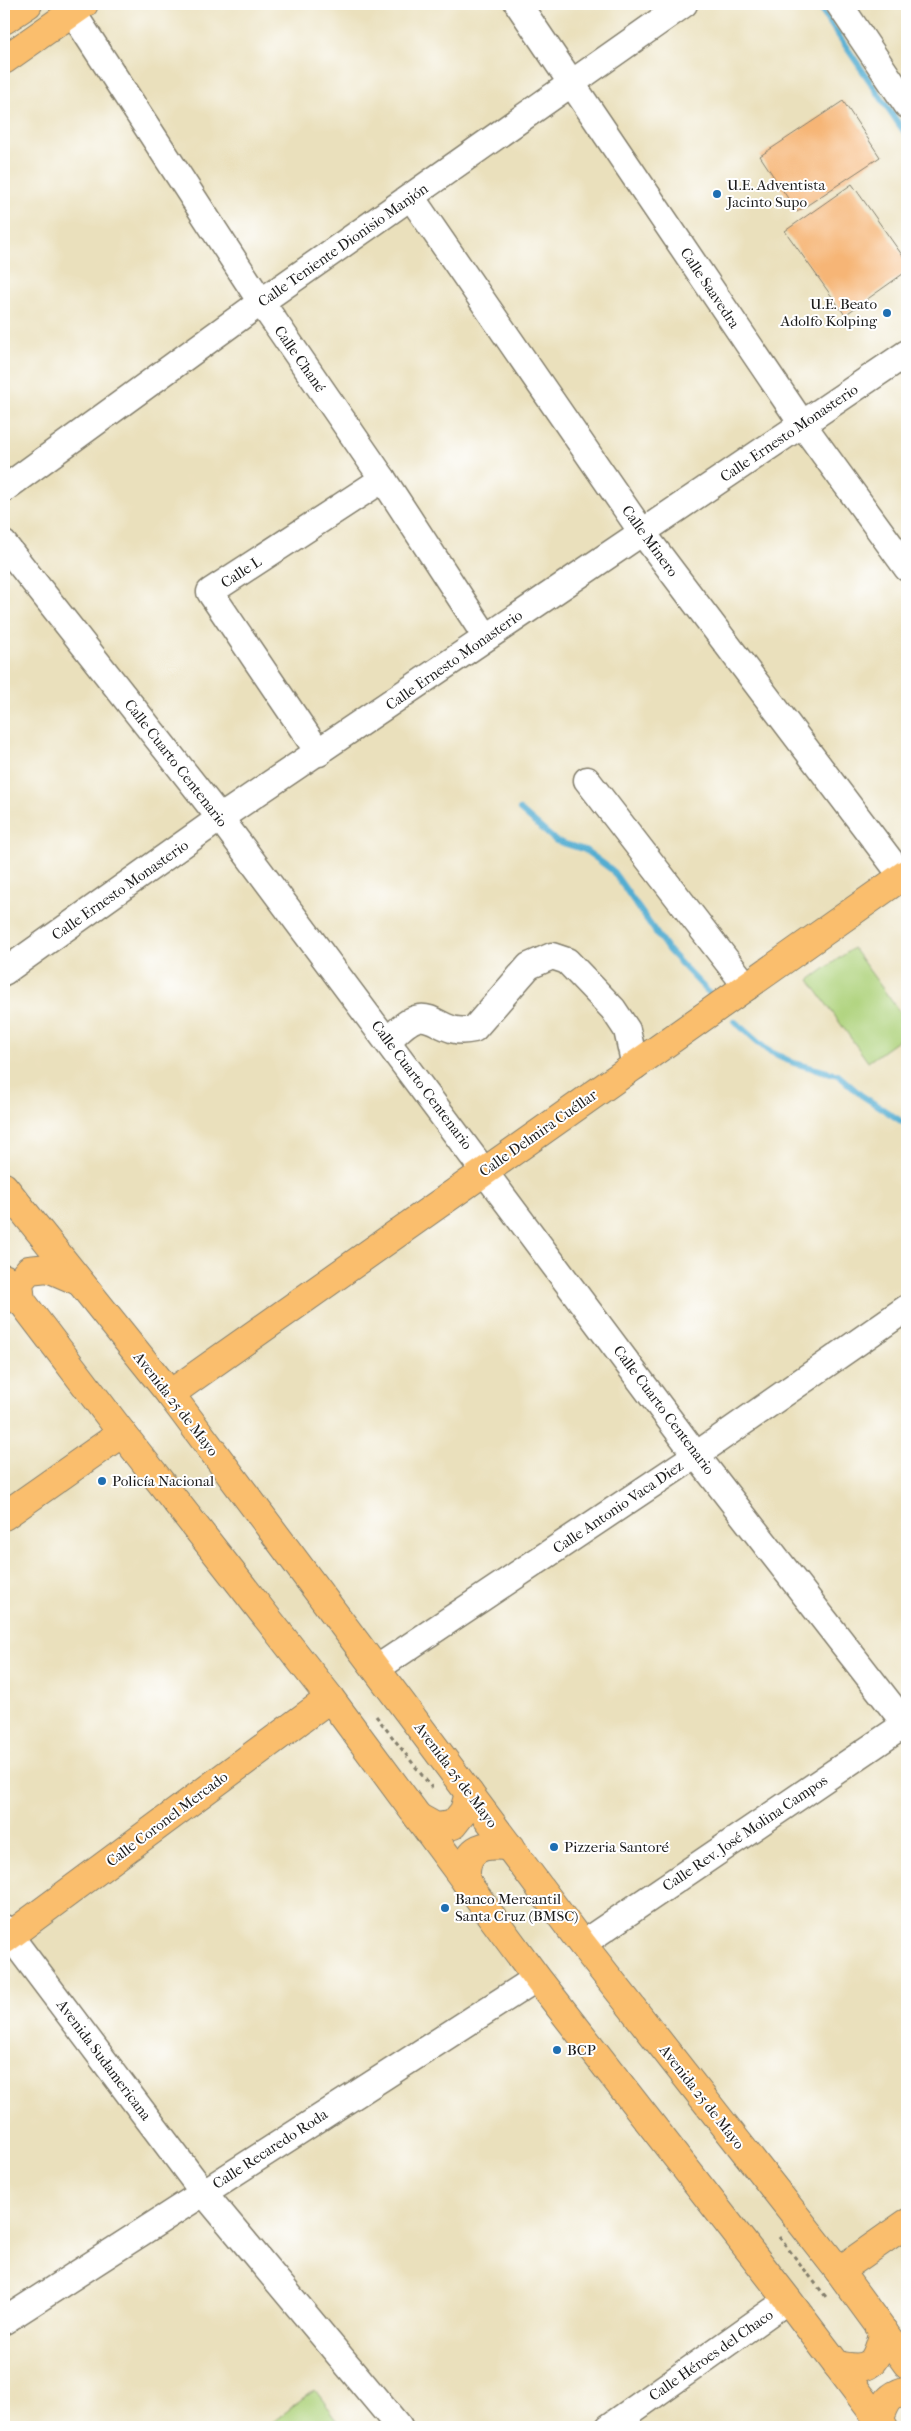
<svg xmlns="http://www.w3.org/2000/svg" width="911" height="2431" viewBox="0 0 911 2431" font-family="'IM FELL French Canon',serif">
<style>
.green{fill:#afd37d;stroke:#66784c}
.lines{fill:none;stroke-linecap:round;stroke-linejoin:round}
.stream{stroke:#53add1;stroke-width:6}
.building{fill:#f6b576}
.minor-casing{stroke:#837e6c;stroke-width:29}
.major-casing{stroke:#837e6c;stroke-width:30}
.path{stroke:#837e6c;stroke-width:3;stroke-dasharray:4 4;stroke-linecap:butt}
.minor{stroke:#fff;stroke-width:26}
.major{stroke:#fabe6d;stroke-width:28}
.poi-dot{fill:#1f6fb2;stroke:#fff;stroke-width:2}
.labels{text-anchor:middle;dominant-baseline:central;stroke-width:4;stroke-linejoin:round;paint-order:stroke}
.poi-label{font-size:15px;fill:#1c1c1c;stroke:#fff;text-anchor:start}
.street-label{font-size:15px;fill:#1c1c1c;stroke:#fff}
</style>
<rect width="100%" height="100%" fill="#fff"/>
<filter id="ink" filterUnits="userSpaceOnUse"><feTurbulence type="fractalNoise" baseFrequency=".02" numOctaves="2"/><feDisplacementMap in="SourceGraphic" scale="10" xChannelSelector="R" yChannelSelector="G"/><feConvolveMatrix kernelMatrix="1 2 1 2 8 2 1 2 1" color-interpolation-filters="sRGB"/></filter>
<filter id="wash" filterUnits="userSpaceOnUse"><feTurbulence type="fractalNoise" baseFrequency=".0096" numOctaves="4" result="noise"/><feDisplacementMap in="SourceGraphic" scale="20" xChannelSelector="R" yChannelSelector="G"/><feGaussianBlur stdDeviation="1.12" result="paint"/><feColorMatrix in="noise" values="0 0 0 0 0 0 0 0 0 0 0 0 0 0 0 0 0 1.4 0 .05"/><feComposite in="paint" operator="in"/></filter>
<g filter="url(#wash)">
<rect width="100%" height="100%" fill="#eae0bc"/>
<g class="green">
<path d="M853,948l54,74v12l-39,28 -59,-82z"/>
<path d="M315,2390l28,37h-77z"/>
</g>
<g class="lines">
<g class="stream">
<path d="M817,4l90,132"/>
<path d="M520,810l36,31 29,9 27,20 57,81 44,46"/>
<path d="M734,1021l33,29 27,13 44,12 23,20 46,30"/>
</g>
</g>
<g id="blocks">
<g class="building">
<path d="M843,101l37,56 -83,55 -37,-56z"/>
<path d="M852,184l55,78v9l-62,44 -60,-84z"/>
</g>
</g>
</g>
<g filter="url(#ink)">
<use href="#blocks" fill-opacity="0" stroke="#837e6c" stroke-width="1"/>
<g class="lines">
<defs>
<g id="minor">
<path d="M67,4l194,298 122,177 103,158"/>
<path d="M518,4l285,421 104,143"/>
<path d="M839,4l68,101"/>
<path d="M411,197l231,335 260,344"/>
<path d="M4,489l257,-187 423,-298"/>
<path d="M4,544l216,274 476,637 211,271"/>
<path d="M319,753l-109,-161 173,-113"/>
<path d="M587,780l160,207"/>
<path d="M4,972l216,-154 687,-465"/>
<path d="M388,1041c9,-9 19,-21 31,-23 17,-3 25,18 55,11l55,-63 23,-10 15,5 46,48 14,21 8,36"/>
<path d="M376,1669l320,-214 211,-147"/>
<path d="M4,1928l199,264 196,235"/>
<path d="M582,1944l325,-221"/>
<path d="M4,2321l533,-343"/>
<path d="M609,2427l179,-127"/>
</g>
<g id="major">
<path d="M4,20l24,-16"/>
<path d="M4,60l80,-56"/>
<path d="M4,1187l166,207 412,550 257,327 68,93"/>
<path d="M4,1278l118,155 208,265 207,280 251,322 96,127"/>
<path d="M21,1302l-2,-20 10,-12 19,-2 30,13"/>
<path d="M170,1394l737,-521"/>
<path d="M4,1516l118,-83"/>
<path d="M418,1817l18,10 17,-2 11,-14 5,-18"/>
<path d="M466,1882c-2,-33 14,-40 44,-35"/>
<path d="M4,1940l326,-242"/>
<path d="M839,2271l68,-48"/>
<path d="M837,2365c35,7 38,-1 47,-33"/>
<path d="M879,2421c7,-19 8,-25 28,-31"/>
</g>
</defs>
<use href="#minor" class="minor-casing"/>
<use href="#major" class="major-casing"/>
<g class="path">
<path d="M376,1716l56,72"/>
<path d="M779,2237l47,60"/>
</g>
<use href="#minor" class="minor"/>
<use href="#major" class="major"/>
</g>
</g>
<g class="poi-dot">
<circle cx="717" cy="194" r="5"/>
<circle cx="887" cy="313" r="5"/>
<circle cx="102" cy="1481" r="5"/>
<circle cx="554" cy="1847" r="5"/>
<circle cx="445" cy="1908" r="5"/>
<circle cx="557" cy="2050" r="5"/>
</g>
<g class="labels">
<g class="poi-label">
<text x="727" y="185">U.E. Adventista<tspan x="727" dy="17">Jacinto Supo</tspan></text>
<text x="877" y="304" text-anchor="end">U.E. Beato<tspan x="877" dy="17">Adolfo Kolping</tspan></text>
<text x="112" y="1481">Policía Nacional</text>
<text x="564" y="1847">Pizzeria Santoré</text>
<text x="455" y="1899">Banco Mercantil<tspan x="455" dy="17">Santa Cruz (BMSC)</tspan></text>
<text x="567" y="2050">BCP</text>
</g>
<g class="street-label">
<text transform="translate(343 245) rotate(-35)">Calle Teniente Dionisio Manjón</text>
<text transform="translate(710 288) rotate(56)">Calle Saavedra</text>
<text transform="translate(300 359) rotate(55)">Calle Chané</text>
<text transform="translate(789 433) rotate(-34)">Calle Ernesto Monasterio</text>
<text transform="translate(650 541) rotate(54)">Calle Minero</text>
<text transform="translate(241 572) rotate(-33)">Calle L</text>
<text transform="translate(454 660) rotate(-35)">Calle Ernesto Monasterio</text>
<text transform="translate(176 763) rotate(52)">Calle Cuarto Centenario</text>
<text transform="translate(120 890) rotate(-35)">Calle Ernesto Monasterio</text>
<text transform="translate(422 1085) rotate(53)">Calle Cuarto Centenario</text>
<text transform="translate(538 1133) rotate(-35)">Calle Delmira Cuéllar</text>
<text transform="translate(176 1404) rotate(52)">Avenida 25 de Mayo</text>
<text transform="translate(664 1410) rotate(53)">Calle Cuarto Centenario</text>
<text transform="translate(618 1507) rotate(-34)">Calle Antonio Vaca Diez</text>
<text transform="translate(456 1775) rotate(53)">Avenida 25 de Mayo</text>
<text transform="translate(167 1819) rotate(-37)">Calle Coronel Mercado</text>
<text transform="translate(745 1833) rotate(-34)">Calle Rev. José Molina Campos</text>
<text transform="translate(104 2060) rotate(53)">Avenida Sudamericana</text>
<text transform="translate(702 2097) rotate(52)">Avenida 25 de Mayo</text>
<text transform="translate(270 2149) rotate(-33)">Calle Recaredo Roda</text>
<text transform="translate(711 2355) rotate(-35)">Calle Héroes del Chaco</text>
</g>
</g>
<rect width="911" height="2431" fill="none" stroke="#fff" stroke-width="20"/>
</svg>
